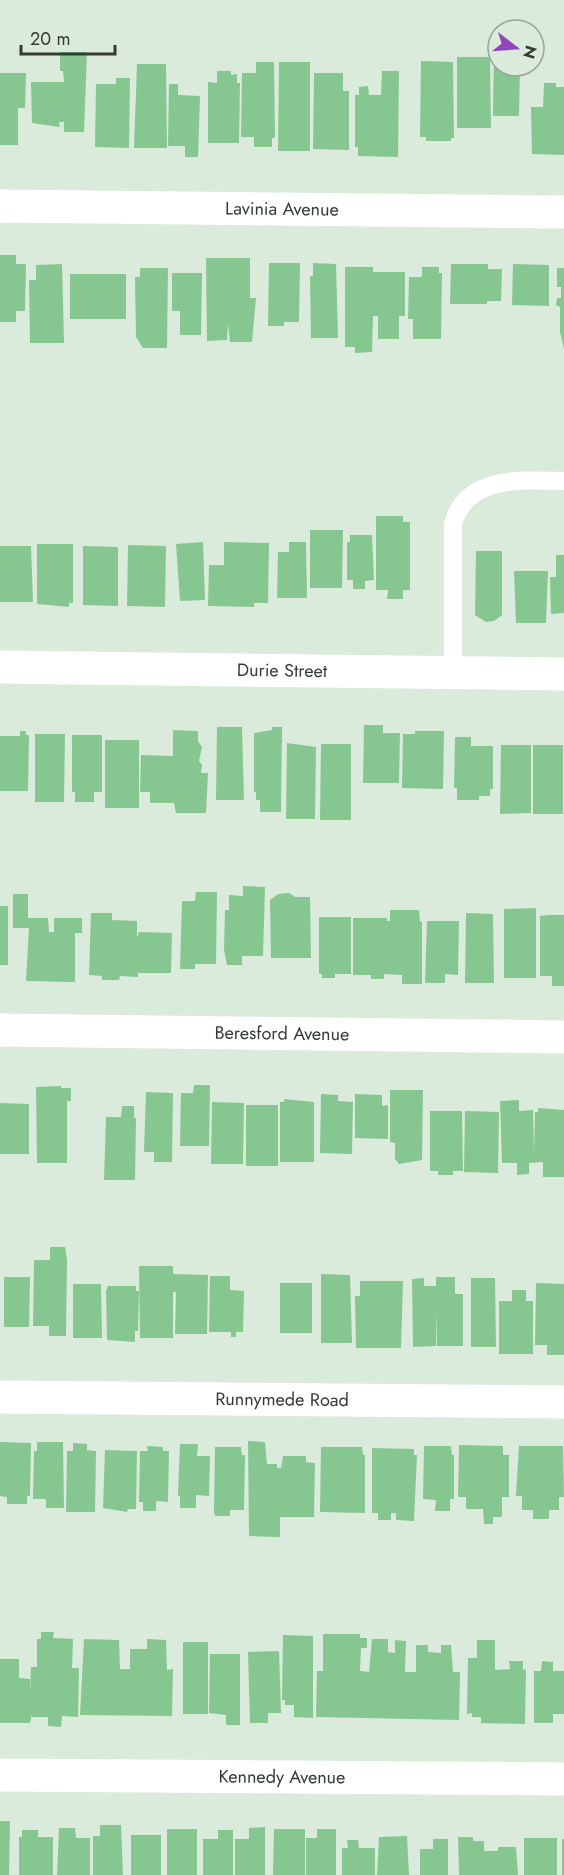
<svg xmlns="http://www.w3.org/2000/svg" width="564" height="1875" viewBox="0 0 564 1875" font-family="Jost,sans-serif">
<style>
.building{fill:#86c690}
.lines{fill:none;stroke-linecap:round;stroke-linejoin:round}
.service{stroke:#fff;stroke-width:18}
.minor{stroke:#fff;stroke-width:33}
.labels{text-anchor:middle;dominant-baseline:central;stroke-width:4.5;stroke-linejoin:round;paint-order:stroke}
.street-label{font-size:18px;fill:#343b35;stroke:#daebdc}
</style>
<rect width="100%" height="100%" fill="#daebdc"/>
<g class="building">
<path d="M494,43h4v23h22l-1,50h-26z"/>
<path d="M60,52h27l-3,80h-20v-10h-5l1,5 -28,-4 -1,-41h33l-1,-11h-3z"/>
<path d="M457,57h33l1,71h-34z"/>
<path d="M421,61l32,1 1,76h-3v3h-25v-4h-6z"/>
<path d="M256,62h18l1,76h-3v9h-18v-10h-13l1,-64h14z"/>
<path d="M279,62h31v89h-32z"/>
<path d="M137,64h29l1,84h-33z"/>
<path d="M217,71h14v4l6,-1v9h3l-1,60h-31v-61l9,1z"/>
<path d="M382,71h17l-1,86 -40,-1v-9h-3v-52h4v-8l9,-1 1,9h12z"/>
<path d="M0,73h26l-1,35h-7v37h-18z"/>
<path d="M314,73h29v18h6v59l-36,-1z"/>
<path d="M116,78h14l-1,70 -34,-1 1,-63h20z"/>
<path d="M544,83h12v4h8v68l-32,-1 -1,-47h12z"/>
<path d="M169,84h9v11l22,1 -2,61h-13v-11h-17z"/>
<path d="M0,255h16v9h10l-1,47h-9v11h-16z"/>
<path d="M206,258h44v40h6l-4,44h-22l-2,-19 -1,17 -20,1z"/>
<path d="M269,263h31l-1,59h-15v4h-16z"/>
<path d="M313,263l23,1 2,74h-27l-1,-62h3z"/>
<path d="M62,264l2,79h-34l-1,-63h7v-15z"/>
<path d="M451,264h37v5h14l-1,32h-14v3h-37z"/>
<path d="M513,264l36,1v41l-37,-1z"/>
<path d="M345,267h28v5h32v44h-6v23h-21v-23h-5l-1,36 -17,1v-6h-10z"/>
<path d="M422,267h17v6h3l-1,66h-28v-20h-5l1,-42h13z"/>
<path d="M140,268h28l-1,80h-24l-7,-11 -1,-60h5z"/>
<path d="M557,268h7v81l-4,-17v-25l-4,-2 1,-7h4v-11h-4z"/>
<path d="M172,273h30l-1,62h-21v-24h-8z"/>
<rect x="70" y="274" width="56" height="45"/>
<path d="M376,516h27v6h7v68h-7v9h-16l1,-9h-12z"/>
<path d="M310,530h33l-1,58h-32z"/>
<path d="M350,535h22l2,45 -9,1v8h-12v-9h-6v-38h3z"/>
<path d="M203,542l2,58 -25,1 -4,-57z"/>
<path d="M224,542l45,1 -1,60h-14v4l-46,-1 1,-41h15z"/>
<path d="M289,542h17l1,56h-30l1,-46h11z"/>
<path d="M37,544h36v59h-4v4l-32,-3z"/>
<path d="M128,545l38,1 -1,61 -38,-1z"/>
<path d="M0,546h31l2,56h-33z"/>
<path d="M83,546l35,1v59l-35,-1z"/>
<path d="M476,551h26v64l-8,6 -8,1 -11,-7z"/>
<path d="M556,555h8v58l-13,1 -1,-37h6z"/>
<path d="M514,571h34l-2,52h-30z"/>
<path d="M364,725h19v8h17l-1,50h-36z"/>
<path d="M217,727h25l2,73h-28z"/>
<path d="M272,727h10l-1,85h-21v-12h-4v-8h-2v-59l18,-3z"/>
<path d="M173,730l25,1v10l4,6 -3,14 3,4 -1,8h7l-2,40h-30l-2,-10h-24v-11h-10l1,-37 32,1z"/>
<path d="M20,731h6v4h3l-1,56h-28v-55h20z"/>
<path d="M415,731h29l-1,58 -41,-1 1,-54h12z"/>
<path d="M35,734h30l-1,68h-29z"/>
<path d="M72,735h30v57h-8v10h-19v-10h-3z"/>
<path d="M455,737h16v9h22v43h-3v7h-11v4h-22v-12h-3z"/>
<rect x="105" y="740" width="34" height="68"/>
<path d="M287,743l29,4 -1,72h-29z"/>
<path d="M321,744h30v76h-31z"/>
<path d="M501,745h30v68l-31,1z"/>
<rect x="533" y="745" width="30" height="69"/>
<path d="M243,886l22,1 -2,69h-21v9h-15l-3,-15 1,-40h4v-15l14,1z"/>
<path d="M196,892h21l-1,72h-21v5h-15l2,-68h13z"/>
<path d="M289,893l6,4h15l1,61h-40l-1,-58 8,-6z"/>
<path d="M13,894h15v24h20l1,14h5v-14h28v15h-7v49l-49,-1 3,-53h-16z"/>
<rect x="0" y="906" width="8" height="59"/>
<path d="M536,908v70h-32v-69z"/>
<path d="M390,910h29l1,12 2,-1v63h-20v-9l-18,-1v5h-13v-4h-18v-57h34v3h3z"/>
<path d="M91,913h21v7l25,1v17l2,-6 33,1 -1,40h-33v4l-18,-1 -1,4h-17v-4l-13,-1z"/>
<path d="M466,913l27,1 1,69h-29z"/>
<path d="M548,915h16v71h-12v-10h-12v-60z"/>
<path d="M319,917h32v57h-16v4h-13v-4h-3z"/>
<path d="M427,921h32l-1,54 -13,-1v9h-20z"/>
<path d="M194,1085h16l-1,61h-29l1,-53h12z"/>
<path d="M61,1086v2h10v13h-4v62h-30l-1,-76z"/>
<path d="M390,1090h33l-1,70 -23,4 -4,-5v-16l-5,-1z"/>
<path d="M146,1092l27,1 -1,69h-18v-10h-10z"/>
<path d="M321,1094l17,1v6l15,1 -1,52 -32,-1z"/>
<path d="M355,1094l27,1v11l6,-1v34l-33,-1z"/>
<path d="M284,1099l30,3v60h-34v-60h4z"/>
<path d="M519,1100v11l14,-1 1,43 1,-41h3v-4l26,2v67h-21v-15l-14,1v11l-12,1v-12h-15l-2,-62z"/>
<path d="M212,1102l32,1 -1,61h-32z"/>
<path d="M0,1103l29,1v50h-29z"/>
<rect x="246" y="1105" width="32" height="61"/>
<path d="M122,1106h12v12h2l-1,62h-31l2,-63h15z"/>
<path d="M430,1111h32l1,60h-10v4h-15v-4h-8z"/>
<path d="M465,1111l34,1 -1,61 -34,-1z"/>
<path d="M50,1247h15l2,13 -1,76h-17v-10h-16l1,-66h16z"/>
<path d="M139,1266h34v8l35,1 -1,59h-32l1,-42h-3v46h-33z"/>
<path d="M321,1274l29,1 2,68h-31z"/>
<path d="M210,1276h20v14l14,1 -1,41h-7v5h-5v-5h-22z"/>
<path d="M4,1277h26l-1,50h-25z"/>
<path d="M436,1277h19v17h8v52h-26l-1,-40v40l-23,1 -1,-68 12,-1v8h12z"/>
<path d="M471,1278h24l1,69h-25z"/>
<path d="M360,1281h43l-2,67h-45l-1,-52h5z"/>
<rect x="280" y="1283" width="32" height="50"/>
<path d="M536,1283l28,1v71h-17v-10h-12z"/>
<path d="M73,1284h28l1,54h-29z"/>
<path d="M108,1286h28v5h3l-1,40h-3v11l-28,-2 -1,-49z"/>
<path d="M512,1290h14v11h7v53h-34v-53h13z"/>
<path d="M248,1441l17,1 2,22h10v4h4l2,-12h23v6l9,1 -1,54h-34v20l-31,-1z"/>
<path d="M0,1442l31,1 -1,53h-3v8h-20v-7l-7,-1z"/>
<path d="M37,1442h26l1,66h-18v-9h-13l1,-48h3z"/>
<path d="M73,1443l14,1v6l9,1 -1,61h-29l1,-61h6z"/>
<path d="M180,1444h18l-1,12h13l-1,40 -13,-1v13h-16v-12h-2z"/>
<path d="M459,1445l44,1v9h6v42h-7v20h-9v7h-9l-1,-15h-17v-12h-8z"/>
<path d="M147,1446l16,1v4h6l-1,51 -12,-1v10h-13v-9h-4l1,-51h8z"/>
<path d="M424,1446h27l1,9h2v44h-4v12h-15l1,-11 -13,-1z"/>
<path d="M519,1446h44l1,51h-5v13h-10v9h-16v-9h-11v-14h-6z"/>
<path d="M215,1447h26l1,8h3l-1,55h-14v6h-15l-1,-5z"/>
<path d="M321,1447h41l1,8h2v58l-45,-1z"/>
<path d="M372,1448l42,1v6h3l-3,66 -18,-1v-7h-5v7h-13v-7h-6z"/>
<path d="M105,1450l32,1 -1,58h-8l-1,3 -24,-4z"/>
<path d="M41,1632h13l-1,6 20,1 -1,29h7l-1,49 -16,-1 -1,11 -13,-1v-9h-16v-3l-2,9h-30v-64h19v19l11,1v15l1,-27h6v-28h4z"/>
<path d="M323,1634h37v4h7v10h-6l-1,23 9,1 3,-33h16v13l7,1v-13l11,1 -1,31h11v-27h12v7l13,1v-8h10l2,27h7l-1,48 -143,-3 1,-46h6z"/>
<path d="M283,1635l30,1v82l-19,-1v-12h-9v-5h-3z"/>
<path d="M84,1639l35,1 1,29h10v-20h17v-10l19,1 1,30 6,-1 -1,47 -92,-1z"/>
<path d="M477,1640h18v30l15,-1 -1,-8h14v9l3,-1 -1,55 -44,-1v-6h-9v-4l-5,1 1,-56h9z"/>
<rect x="183" y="1642" width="25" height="72"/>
<path d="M279,1651l2,62h-13v10h-18l-2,-71z"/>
<path d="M210,1654h30v71h-14v-10l-17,-2z"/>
<path d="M542,1661l11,1v9h11v43h-11v9h-19v-52h7z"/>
<path d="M0,1821h10l-1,54h-9z"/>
<path d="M100,1825h21l2,50h-30v-39h7z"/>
<path d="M265,1827v48h-30v-36h14v-11z"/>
<path d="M59,1828h16l1,10h14v37h-33z"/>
<rect x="167" y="1829" width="30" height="46"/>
<path d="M274,1829h31v46h-32z"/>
<path d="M317,1829h19v46h-30v-37h11z"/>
<path d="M22,1830h16v7h15v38h-34v-38h3z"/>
<path d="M218,1830h15v45h-30v-36h15z"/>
<rect x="131" y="1835" width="30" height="40"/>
<path d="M407,1836l2,39h-32l2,-38z"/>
<path d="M458,1837h15v4h11v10h14v-4h18l2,28h-59z"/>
<rect x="524" y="1838" width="33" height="37"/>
<path d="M433,1839h15v36h-28v-26h13z"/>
<rect x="562" y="1839" width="2" height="36"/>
<path d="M347,1840h11l1,8h16v27h-33v-27h6z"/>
</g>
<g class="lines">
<path class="service" d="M453,672v-148c13,-49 69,-44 111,-43"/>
<g class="minor">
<path id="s1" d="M0,206l564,6"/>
<path id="s2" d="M0,667l564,7"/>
<path id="s3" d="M0,1030l564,7"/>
<path id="s4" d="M0,1397l564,5"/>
<path id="s5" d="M0,1775l564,4"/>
</g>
</g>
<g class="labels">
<g class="street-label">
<text stroke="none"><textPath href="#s1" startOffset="282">Lavinia Avenue</textPath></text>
<text stroke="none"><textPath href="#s2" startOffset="282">Durie Street</textPath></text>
<text stroke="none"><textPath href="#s3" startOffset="282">Beresford Avenue</textPath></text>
<text stroke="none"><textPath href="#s4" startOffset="282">Runnymede Road</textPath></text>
<text stroke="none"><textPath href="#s5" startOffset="282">Kennedy Avenue</textPath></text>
</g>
</g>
<g transform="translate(516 48) rotate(107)"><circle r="28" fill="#daebdc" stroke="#98a599" stroke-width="1.5"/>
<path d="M0-4.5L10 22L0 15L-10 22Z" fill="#9046b8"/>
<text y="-9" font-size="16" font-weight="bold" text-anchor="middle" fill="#343b35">N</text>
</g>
<path d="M21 45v9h94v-9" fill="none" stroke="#343b35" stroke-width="3"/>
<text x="30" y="45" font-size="18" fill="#343b35" stroke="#daebdc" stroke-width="4.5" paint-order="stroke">20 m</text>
</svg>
